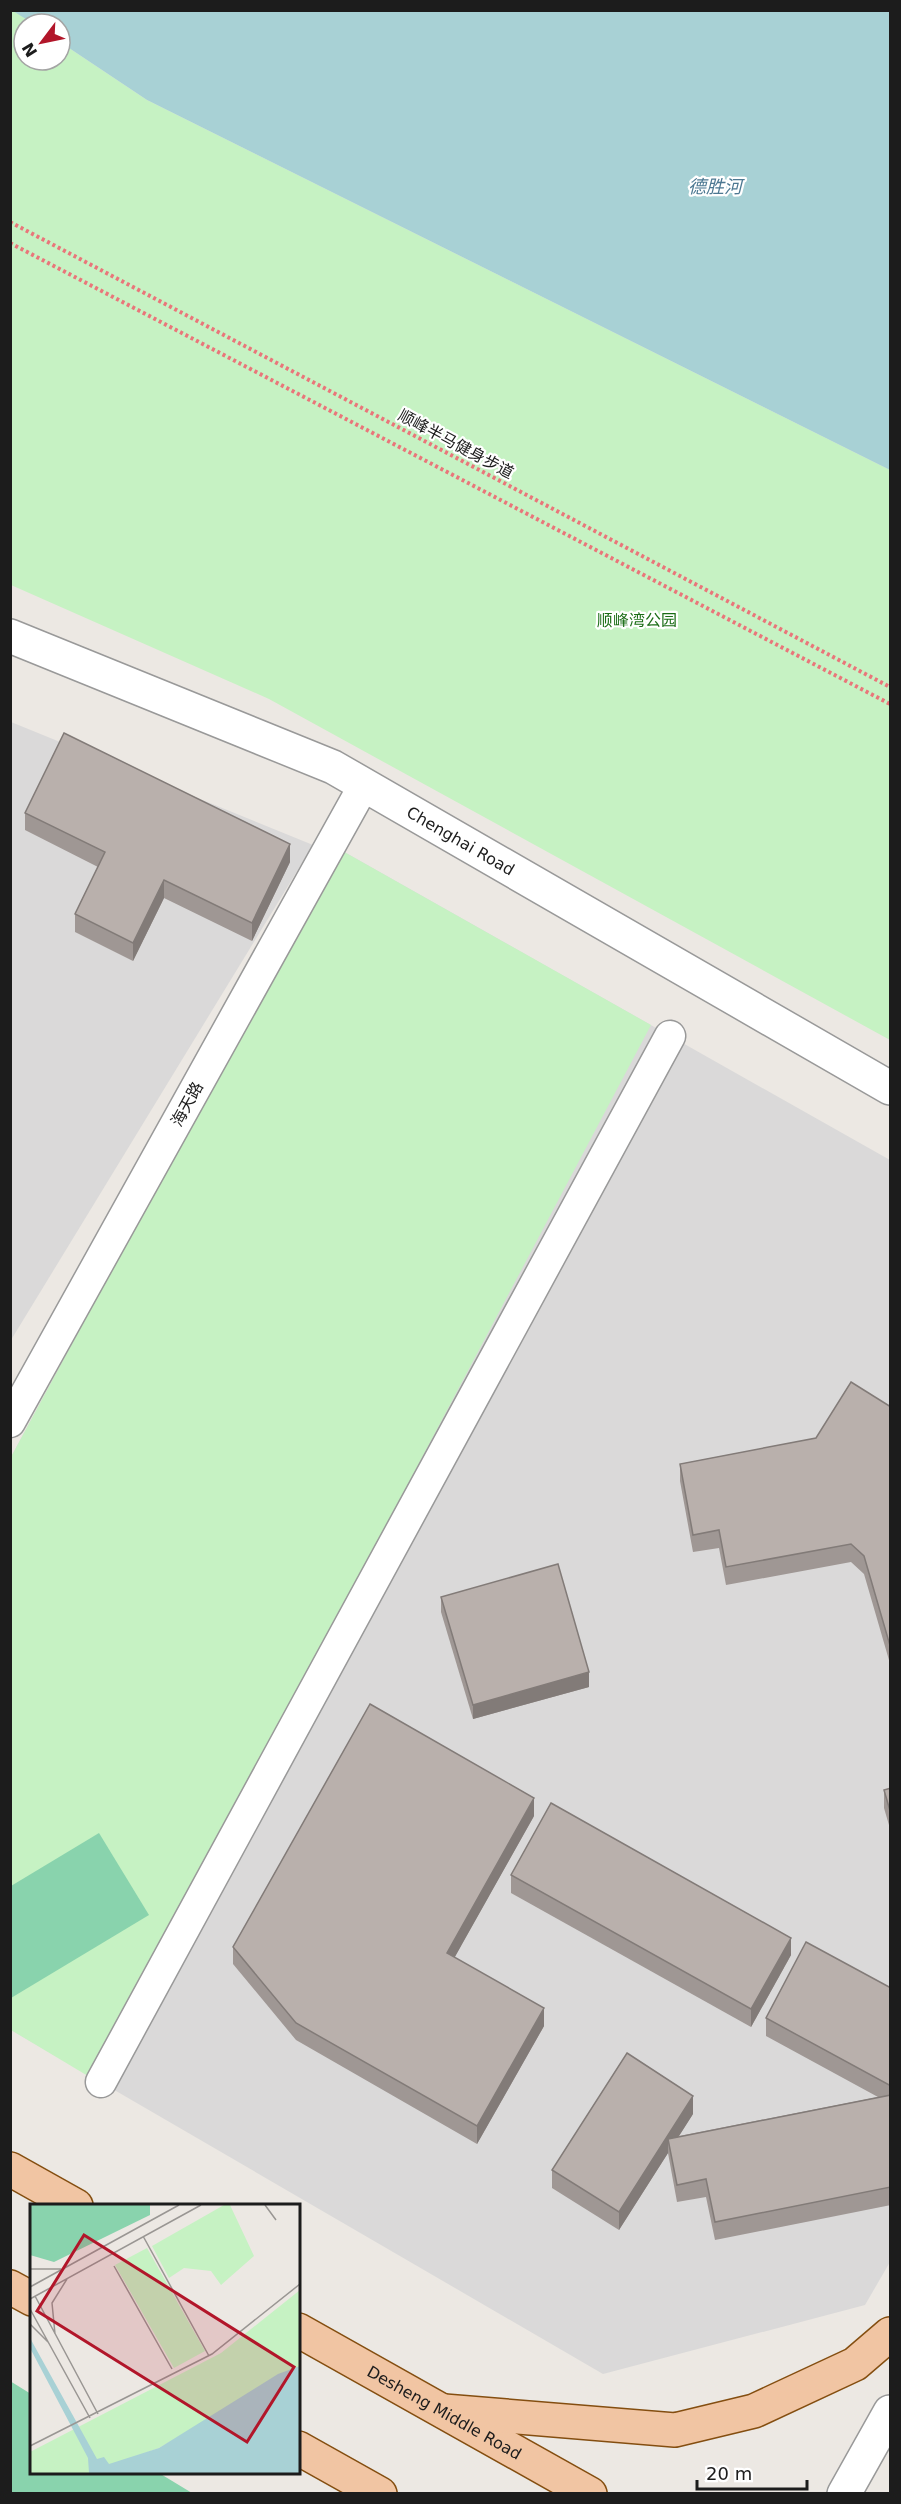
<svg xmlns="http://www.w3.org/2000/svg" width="901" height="2504" viewBox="0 0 901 2504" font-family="'DejaVu Sans','Noto Sans SC',sans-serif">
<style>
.residential{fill:#dad9d9}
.park{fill:#c6f2c3}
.pitch{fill:#89d3ad}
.water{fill:#a8d1d5}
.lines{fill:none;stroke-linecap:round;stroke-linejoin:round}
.minor-casing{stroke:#999;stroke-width:33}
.tertiary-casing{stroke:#999;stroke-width:36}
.primary-casing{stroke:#844e10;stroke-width:36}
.path{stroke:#e9767a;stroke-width:4;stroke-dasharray:3 3;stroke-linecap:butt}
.minor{stroke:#fff;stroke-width:30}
.tertiary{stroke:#fff;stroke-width:33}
.primary{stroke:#f1c5a3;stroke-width:33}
.wall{fill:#9f9794}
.shaded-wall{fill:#827b78}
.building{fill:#b9b0ac;stroke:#827b78;stroke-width:1.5}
.labels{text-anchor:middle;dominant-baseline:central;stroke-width:4.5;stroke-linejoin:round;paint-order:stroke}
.street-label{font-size:16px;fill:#1c1c1c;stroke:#fff}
.park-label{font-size:16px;fill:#1b6d17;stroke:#fff}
.water-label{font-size:18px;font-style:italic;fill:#4d7892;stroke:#fff}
.inset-road{fill:none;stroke:#999693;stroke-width:1.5}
.view{fill:#b2162a;fill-opacity:0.15;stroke:#b2162a;stroke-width:3}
.inset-edge{fill:none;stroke:#1c1c1c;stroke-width:3}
</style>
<rect width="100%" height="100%" fill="#ece8e3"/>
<g class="residential">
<path d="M11,722l302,123 -302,495z"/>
<path d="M339,849l551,311v1102l-25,43 -262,69 -592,-344v-573z"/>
</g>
<g class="park">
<path d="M13,10l21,14h-10v36h36v-18l87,58 743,370v570l-621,-341 -258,-114 -1,-574z"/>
<path d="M339,849l312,176 -558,1054 -82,-49v-573z"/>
</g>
<g class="pitch">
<path d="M99,1833l50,82 -138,83v-112z"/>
<path d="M10,2381l21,13 1,78 127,1 33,20h-181z"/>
</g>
<path class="water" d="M13,11h877v459l-743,-370 -87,-58v-18h-26z"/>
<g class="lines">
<defs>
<g id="minor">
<path d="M10,1422l354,-637"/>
<path d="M101,2082l569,-1046"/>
</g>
<g id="tertiary">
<path id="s1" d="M10,636l323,131 557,321"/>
<path d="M844,2494l46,-82"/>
</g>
<g id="primary">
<path d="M10,2169l66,37"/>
<path d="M10,2287l22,12"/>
<path id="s2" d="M298,2330l292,164"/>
<path d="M444,2411l231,19 79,-19 101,-47 35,-30"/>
<path d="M298,2448l82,46"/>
</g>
</defs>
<use href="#minor" class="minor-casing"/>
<use href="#tertiary" class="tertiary-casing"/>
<use href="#primary" class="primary-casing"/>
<g class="path">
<path d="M10,222l880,465"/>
<path d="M10,243l880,461"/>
</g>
<use href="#minor" class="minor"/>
<use href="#tertiary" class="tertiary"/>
<use href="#primary" class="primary"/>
</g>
<g class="wall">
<path d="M25,813l265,49 -38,79 -88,-43 -31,63 -58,-29v-18l23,-47 -73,-37z"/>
<path d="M891,1407v260l-27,-93 -13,-12 -125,23 -7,-37 -26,4 -13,-71v-17l136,-26z"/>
<path d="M441,1597l148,90 -116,32 -32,-107z"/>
<path d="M891,1788v44l-7,-24v-18z"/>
<path d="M534,1816l-80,142 90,68 -67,118 -181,-104 -63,-76v-17z"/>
<path d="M511,1875l280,80 -40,72 -240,-134z"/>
<path d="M891,1988v217l-176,35 -9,-43 -29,5 -9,-49 -49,77 -67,-42v-18l141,-56 -14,22 199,-39 -112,-61v-18z"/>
</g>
<g class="shaded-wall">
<path d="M290,844v18l-38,79v-18z"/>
<path d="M164,880v18l-31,63v-18z"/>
<path d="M589,1672v15l-116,32v-14z"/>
<path d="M534,1798v18l-87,155v-18z"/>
<path d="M791,1938v17l-40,72v-18z"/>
<path d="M544,2008v18l-67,118v-18z"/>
<path d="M693,2096v18l-23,36 -2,-11v14l-49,77v-18z"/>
</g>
<g class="building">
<path d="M64,733l226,111 -38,79 -88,-43 -31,63 -58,-29 30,-62 -80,-39z"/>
<path d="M851,1382l40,25v242l-27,-93 -13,-12 -125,23 -7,-37 -26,5 -13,-71 136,-26z"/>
<path d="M558,1564l31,108 -116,33 -32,-108z"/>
<path d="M370,1704l164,94 -87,155 97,55 -67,118 -181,-103 -63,-76z"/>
<path d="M891,1788v26l-7,-24z"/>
<path d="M551,1803l240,135 -40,71 -240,-134z"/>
<path d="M806,1942l85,46v98l-125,-68z"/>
<path d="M627,2053l66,43 -74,116 -67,-42z"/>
<path d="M891,2095v92l-176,35 -9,-43 -29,6 -9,-46z"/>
</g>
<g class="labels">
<g class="street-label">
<text transform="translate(456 444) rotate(28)">顺峰半马健身步道</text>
<text stroke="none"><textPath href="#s1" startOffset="496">Chenghai Road</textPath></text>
<text transform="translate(187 1104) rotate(-61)">海天路</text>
<text stroke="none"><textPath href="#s2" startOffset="168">Desheng Middle Road</textPath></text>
</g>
<g class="park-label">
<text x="637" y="620">顺峰湾公园</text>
</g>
<g class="water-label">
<text x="715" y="186">德胜河</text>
</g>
</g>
<g transform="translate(30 2204)">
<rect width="270" height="270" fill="#ece8e3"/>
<path d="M194,1h6l24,51 -33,29 -10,-14 -27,-3 -15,10 -17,-32zM117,44l58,103 -31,17 -59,-103zM270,86v76l-141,82 -70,25h-59v-21l191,-99z" fill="#c6f2c3"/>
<path d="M0,1h120v10l-96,47 -24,-7z" fill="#89d3ad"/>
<path d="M0,134l67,121 7,-2 5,7 50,-16 119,-74 22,-8v107h-211l-1,-15 -58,-110z" fill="#a8d1d5"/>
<path class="inset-road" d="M235,1l11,15M113,32l66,120M84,62l58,103M0,65h31M0,83l149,-82M5,92l63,118M0,95l171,-94M0,105l60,109M0,120l18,18M25,130l-3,-31 15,-24M0,242l182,-92 88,-70"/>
<path class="view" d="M54,31l210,132 -47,75 -210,-131z"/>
<rect width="270" height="270" class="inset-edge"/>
</g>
<rect width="901" height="2504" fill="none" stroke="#1c1c1c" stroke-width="24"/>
<g transform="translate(42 42) rotate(238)"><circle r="28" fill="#ffffff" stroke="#a4a4a4" stroke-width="1.5"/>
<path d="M0-4.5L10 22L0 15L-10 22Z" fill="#b2162a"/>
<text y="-9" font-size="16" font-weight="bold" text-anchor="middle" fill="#1c1c1c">N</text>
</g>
<path d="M697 2480v9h110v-9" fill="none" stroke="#1c1c1c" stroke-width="3"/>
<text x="706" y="2480" font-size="18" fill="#1c1c1c" stroke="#ffffff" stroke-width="4.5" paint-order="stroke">20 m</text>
</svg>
